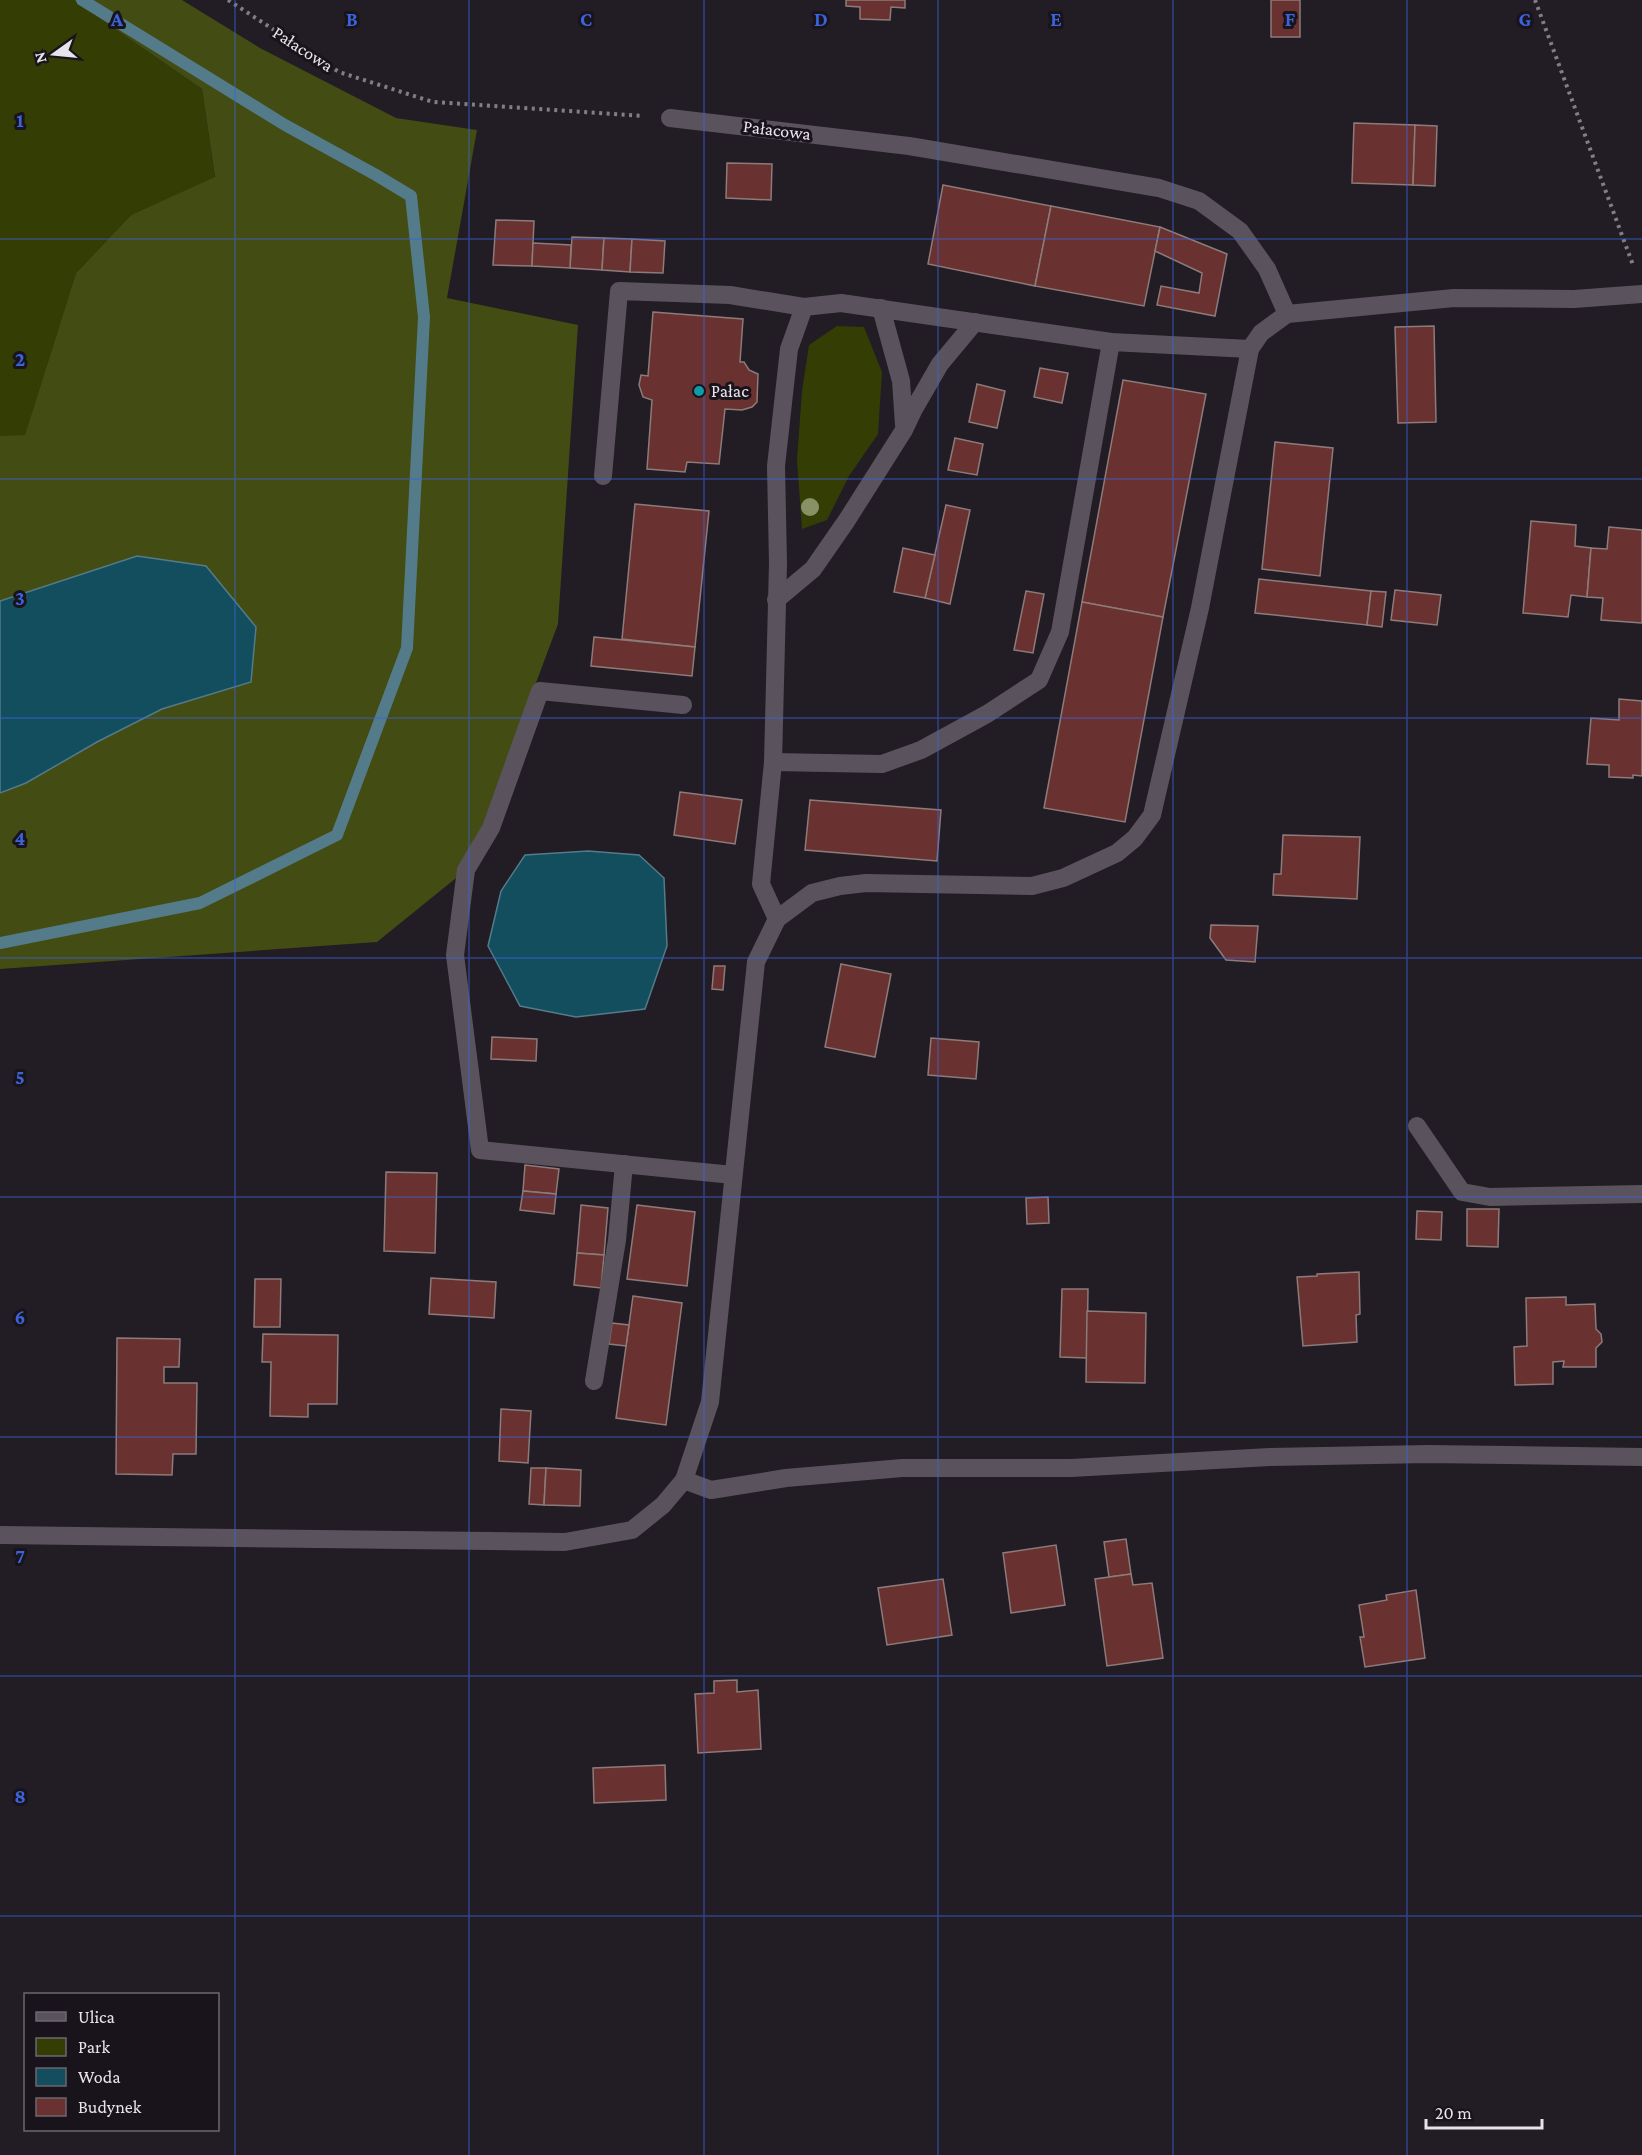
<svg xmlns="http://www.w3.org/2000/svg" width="1642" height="2155" viewBox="0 0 1642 2155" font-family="'Crimson Pro',serif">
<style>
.green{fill:#343d04}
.forest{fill:#434c12}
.water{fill:#134e5f;stroke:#537b89;stroke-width:1.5}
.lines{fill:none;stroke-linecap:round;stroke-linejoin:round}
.stream{stroke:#537b89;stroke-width:12}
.building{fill:#693230;stroke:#8c7b7a;stroke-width:1.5}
.path{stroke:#837e86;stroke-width:4;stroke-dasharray:3 4.5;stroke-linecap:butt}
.minor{stroke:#5a535e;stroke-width:18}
.tree{fill:#889065}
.grid{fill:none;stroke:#3b64db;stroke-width:1.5;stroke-opacity:0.55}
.culture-dot{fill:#0f9aa8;stroke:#19131c;stroke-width:2}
.labels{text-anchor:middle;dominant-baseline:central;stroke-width:6;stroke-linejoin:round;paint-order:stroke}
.street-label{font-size:18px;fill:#e8e4eb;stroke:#19131c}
.poi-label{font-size:18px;fill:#e8e4eb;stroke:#19131c;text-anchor:start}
.grid-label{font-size:20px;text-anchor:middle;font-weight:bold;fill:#3b64db;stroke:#19131c;stroke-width:6;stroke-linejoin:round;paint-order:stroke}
</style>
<rect width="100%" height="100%" fill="#221c25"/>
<g class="green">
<path d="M0,0h73l129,89 13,89 -84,37 -55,58 -51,163h-25z"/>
<path d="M837,326l27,1 18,45 -4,62 -29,42 -22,44 -25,9 -5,-69 5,-69 7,-46z"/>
</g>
<path class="forest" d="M73,0h109l78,48 136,70 81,12 -30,168 131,27 -20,299 -92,246 -89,72 -377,27v-176l26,-10 71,-41 65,-33 89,-27 -219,-91 -32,10v-165l25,-1 51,-162 55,-58 84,-38 -13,-88z"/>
<g class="water">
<path d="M137,556l69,10 50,61 -5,55 -89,27 -65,33 -71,41 -26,10v-192z"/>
<path d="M588,851l51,4 25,23 3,68 -22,63 -69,8 -56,-11 -32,-60 13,-55 24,-36z"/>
</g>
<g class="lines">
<path class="stream" d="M0,943l200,-40 137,-68 70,-187 17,-331 -13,-121 -35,-21 -91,-50 -203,-125"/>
</g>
<g class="building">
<path d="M846,0h59v8l-14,-1 -1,13 -30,-1v-12l-14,-1z"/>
<rect x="1271" y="0" width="29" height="37"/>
<path d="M1354,123l61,2 -2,60 -61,-2z"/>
<path d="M1415,125l22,1 -2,60 -22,-1z"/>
<path d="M727,163l45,1 -1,36 -45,-2z"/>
<path d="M943,185l108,21 -16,80 -107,-22z"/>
<path d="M1051,206l109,21 -16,79 -109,-20z"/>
<path d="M496,220l38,1 -2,45 -39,-1z"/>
<path d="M1160,227l67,27 -12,62 -58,-11 4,-19 38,7 3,-20 -47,-22z"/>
<path d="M572,237l32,1 -2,32 -32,-2z"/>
<path d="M604,238l28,1 -2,33 -28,-2z"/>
<path d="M632,239l33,2 -2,32 -33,-1z"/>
<path d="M533,243l38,2 -1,23 -38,-2z"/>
<path d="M653,312l90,7 -3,43h4l5,8 9,4 -1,28 -5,5 -10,3 -17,-1 -6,55 -32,-2 -2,10 -38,-3 5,-69 -9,-3 -4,-12 2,-10 7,1z"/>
<path d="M1434,326l2,96 -38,1 -3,-96z"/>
<path d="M1040,368l28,5 -6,30 -28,-6z"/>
<path d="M1123,380l83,14 -43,223 -81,-15z"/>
<path d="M977,384l28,7 -8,37 -28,-6z"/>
<path d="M955,438l28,6 -6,31 -29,-5z"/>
<path d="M1275,442l58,6 -13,128 -58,-7z"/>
<path d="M635,504l74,7 -14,136 -73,-8z"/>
<path d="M946,505l24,5 -20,94 -25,-6z"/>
<path d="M1531,521l45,4 -1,21 16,2 -4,49 -16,-2 -3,22 -45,-4z"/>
<path d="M1609,527l33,3v93l-41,-3 2,-22 -16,-1 4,-49 16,1z"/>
<path d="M903,548l32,7 -10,43 -31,-6z"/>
<path d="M1259,579l112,12 -4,34 -112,-12z"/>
<path d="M1395,590l46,5 -4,30 -46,-5z"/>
<path d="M1026,591l18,3 -11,59 -19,-3z"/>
<path d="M1371,591l15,1 -4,35 -15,-2z"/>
<path d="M1082,602l81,15 -38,205 -81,-14z"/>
<path d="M594,637l101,10 -3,29 -101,-10z"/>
<path d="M1619,699l23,2v75l-9,-1v3l-24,-1v-12l-22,-1 4,-46 28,2z"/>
<path d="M680,792l62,8 -7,44 -61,-9z"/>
<path d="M810,800l131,10 -4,51 -132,-11z"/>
<path d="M1283,835l77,2 -3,62 -84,-4 1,-21h7z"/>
<path d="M1211,925l47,1 -3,36 -29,-2 -16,-22z"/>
<path d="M841,964l50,10 -16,83 -50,-10z"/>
<path d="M714,966h11l-2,24 -11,-1z"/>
<path d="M492,1037l45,2 -1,22 -45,-2z"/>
<path d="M931,1038l48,4 -3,37 -48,-4z"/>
<path d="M525,1165l34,4 -3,25 -33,-3z"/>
<path d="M386,1172l51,1 -2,80 -51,-2z"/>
<path d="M523,1191l33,3 -2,20 -34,-4z"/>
<path d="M1048,1197l1,26 -22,1 -1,-26z"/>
<path d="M581,1205l27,3 -4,47 -27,-2z"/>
<path d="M637,1205l58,7 -8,74 -60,-7z"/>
<path d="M1467,1209h32l-1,38 -31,-1z"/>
<path d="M1417,1211l25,1 -1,28 -25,-1z"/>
<path d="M577,1253l27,2 -3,33 -27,-3z"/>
<path d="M1359,1272l1,42 -4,1 1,27 -54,4 -6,-69 20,-1v-2z"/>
<path d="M431,1278l65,4 -2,36 -65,-4z"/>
<path d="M255,1279h26l-1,48h-26z"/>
<path d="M1062,1289h26l-1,69 -27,-1z"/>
<path d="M633,1296l49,7 -16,122 -50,-7z"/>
<path d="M1566,1297v8l29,-1 1,25 5,5 1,8 -6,6v19h-33l1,-6 -11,1v22l-38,1 -1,-38 13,-1 -1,-48z"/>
<path d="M1087,1311l59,2 -1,70 -59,-1z"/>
<path d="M612,1323l17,2 -3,21 -17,-2z"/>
<path d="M263,1334l75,1 -1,69h-29v13l-38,-1 1,-54h-9z"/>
<path d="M117,1338l63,1 -1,28h-15v16h33l-1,71h-23l-1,21 -56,-1z"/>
<path d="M501,1409l30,2 -3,52 -29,-2z"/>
<path d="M531,1468h15l-2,37 -15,-1z"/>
<path d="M546,1468l35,2 -1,36 -36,-1z"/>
<path d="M1126,1539l5,35 -22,3 -5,-35z"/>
<path d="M1056,1545l9,60 -54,8 -8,-60z"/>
<path d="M1131,1574l2,11 19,-2 11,75 -56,8 -12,-87z"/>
<path d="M943,1579l9,56 -65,10 -9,-57z"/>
<path d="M1416,1590l9,68 -60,9 -5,-30h4l-5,-32 28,-5 -1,-5z"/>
<path d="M737,1680v12l21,-2 3,59 -63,4 -3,-59 19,-1v-12z"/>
<path d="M665,1765l1,35 -72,3 -1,-35z"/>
</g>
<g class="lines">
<g class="path">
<path d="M228,0l111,72 94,30 210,14"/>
<path d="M1535,0l98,265"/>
</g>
<g class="minor">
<path d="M670,118l239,28 250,42 40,13 41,30 27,38 20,45"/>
<path d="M881,308l20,73 3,44"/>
<path d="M603,476l16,-185 111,4 74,12"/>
<path d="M776,600l37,-31 34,-49 57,-90 10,-21 26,-45 35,-42"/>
<path d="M683,705l-143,-14 -49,137 -25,42 -11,85 25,195 253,25"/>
<path d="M773,762l109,2 39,-14 66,-36 52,-34 21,-48 51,-290"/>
<path d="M777,919l-16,-35 12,-122 5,-199 -2,-97 13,-117 15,-42 37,-4 270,39 139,7"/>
<path d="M1417,1126l45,66 28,5 152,-3"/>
<path d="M594,1381l23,-141 7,-76"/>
<path d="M684,1480l27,10 75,-12 116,-10h169l199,-11 158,-3 214,3"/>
<path d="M0,1535l565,7 67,-12 31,-25 21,-25 26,-78 46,-440 21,-43 35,-26 28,-7 26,-3 166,3 31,-8 54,-25 18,-15 17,-23 48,-207 50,-259 11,-16 26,-19 167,-16 120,1 68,-5"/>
</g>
</g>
<circle class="tree" cx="810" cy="507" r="9"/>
<path class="grid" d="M235,0v2155M469,0v2155M704,0v2155M938,0v2155M1173,0v2155M1407,0v2155M0,239h1642M0,479h1642M0,718h1642M0,958h1642M0,1197h1642M0,1437h1642M0,1676h1642M0,1916h1642"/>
<circle class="culture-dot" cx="699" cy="391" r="6"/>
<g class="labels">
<g class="street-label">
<text transform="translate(303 49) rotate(33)">Pałacowa</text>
<text transform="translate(777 130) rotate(7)">Pałacowa</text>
</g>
<g class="poi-label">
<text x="711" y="391">Pałac</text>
</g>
</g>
<g class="grid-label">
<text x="117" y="26">A</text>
<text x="352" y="26">B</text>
<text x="586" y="26">C</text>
<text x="821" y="26">D</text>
<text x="1056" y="26">E</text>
<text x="1290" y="26">F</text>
<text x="1525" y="26">G</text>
<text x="20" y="127">1</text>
<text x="20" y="366">2</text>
<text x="20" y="605">3</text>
<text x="20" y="845">4</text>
<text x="20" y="1084">5</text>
<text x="20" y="1324">6</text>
<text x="20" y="1563">7</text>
<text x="20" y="1803">8</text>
</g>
<rect x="24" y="1993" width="195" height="138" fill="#19131c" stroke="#6c676f" stroke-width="1.5"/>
<rect x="36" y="2012" width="30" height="9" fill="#5a535e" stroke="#6c676f" stroke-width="1.5"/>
<text x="78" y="2023" font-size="18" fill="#e8e4eb">Ulica</text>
<rect x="36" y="2038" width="30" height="18" fill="#343d04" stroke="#6c676f" stroke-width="1.5"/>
<text x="78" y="2053" font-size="18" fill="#e8e4eb">Park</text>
<rect x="36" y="2068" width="30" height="18" fill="#134e5f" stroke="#6c676f" stroke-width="1.5"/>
<text x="78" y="2083" font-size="18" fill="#e8e4eb">Woda</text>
<rect x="36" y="2098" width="30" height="18" fill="#693230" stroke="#6c676f" stroke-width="1.5"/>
<text x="78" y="2113" font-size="18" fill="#e8e4eb">Budynek</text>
<g transform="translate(54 54) rotate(255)" stroke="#19131c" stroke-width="4.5" paint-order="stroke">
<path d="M0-4.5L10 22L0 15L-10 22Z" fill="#e8e4eb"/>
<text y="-9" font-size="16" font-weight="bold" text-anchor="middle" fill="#e8e4eb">N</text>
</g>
<path d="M1426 2119v9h116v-9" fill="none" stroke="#e8e4eb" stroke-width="3"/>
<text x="1435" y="2119" font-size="18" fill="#e8e4eb" stroke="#19131c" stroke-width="4.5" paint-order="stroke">20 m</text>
</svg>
